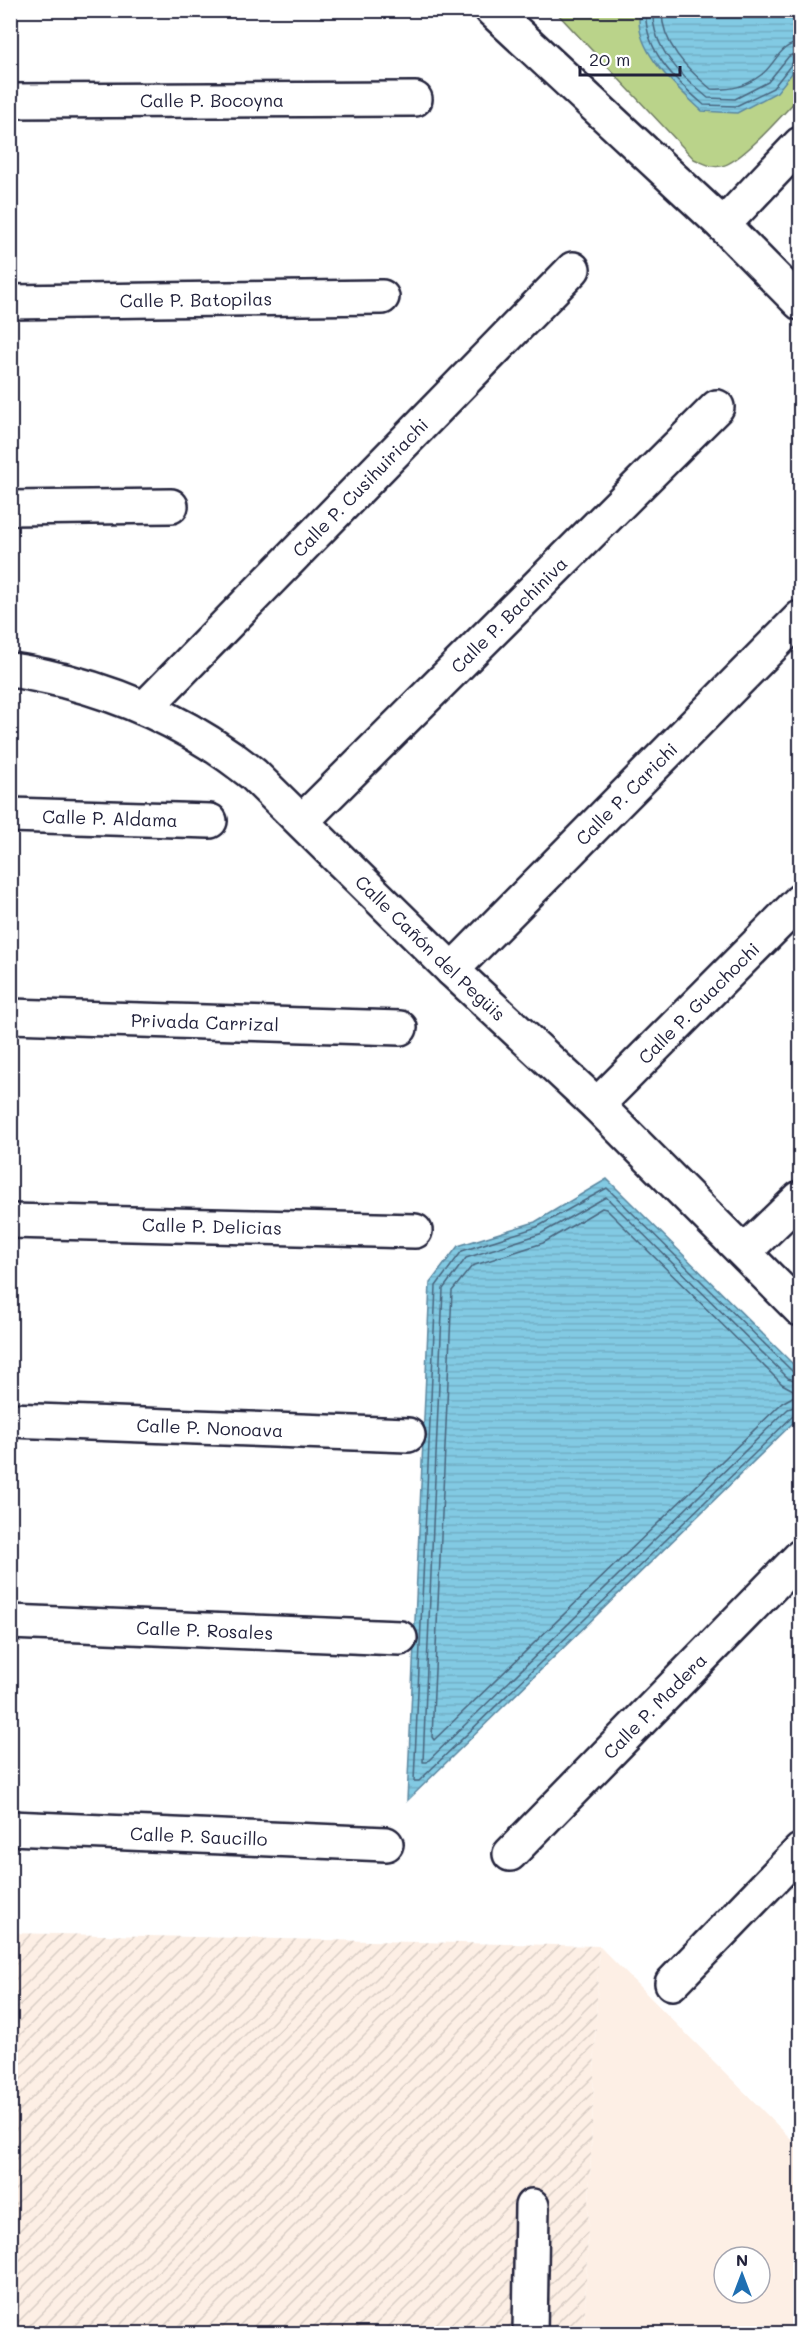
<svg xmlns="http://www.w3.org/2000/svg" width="811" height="2344" viewBox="0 0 811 2344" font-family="Mali,sans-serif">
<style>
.built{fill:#fdefe5;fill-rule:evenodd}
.industrial{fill:url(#industrial-furrows)}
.green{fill:#bad38a;stroke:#6e7a62;stroke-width:1.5}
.water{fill:url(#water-rules);stroke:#5c87a0;stroke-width:1.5}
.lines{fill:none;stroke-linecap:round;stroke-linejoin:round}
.shore{stroke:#48657e;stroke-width:1.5}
.minor-casing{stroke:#22223b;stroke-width:38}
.minor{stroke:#fff;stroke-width:33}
.labels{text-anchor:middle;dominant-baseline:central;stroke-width:4.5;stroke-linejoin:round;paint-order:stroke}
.street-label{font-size:18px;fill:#22223b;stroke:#fff}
</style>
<defs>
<pattern id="industrial-furrows" width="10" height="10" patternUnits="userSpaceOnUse" patternTransform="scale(1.5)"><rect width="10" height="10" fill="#fdefe5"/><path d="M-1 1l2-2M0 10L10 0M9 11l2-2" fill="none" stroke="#d9cdc5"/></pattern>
<pattern id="water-rules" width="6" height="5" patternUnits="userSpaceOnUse" patternTransform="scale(1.5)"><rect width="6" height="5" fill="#82cae3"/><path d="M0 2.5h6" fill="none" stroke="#70adc4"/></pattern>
</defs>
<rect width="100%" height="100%" fill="#fff"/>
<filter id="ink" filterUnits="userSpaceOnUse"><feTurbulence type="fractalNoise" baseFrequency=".0167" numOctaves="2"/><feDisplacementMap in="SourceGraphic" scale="12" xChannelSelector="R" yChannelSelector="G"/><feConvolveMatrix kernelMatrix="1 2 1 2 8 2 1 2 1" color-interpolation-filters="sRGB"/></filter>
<g filter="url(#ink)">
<path class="built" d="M599,1946l201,202v185l-216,1zM724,2257h36v36h-36z"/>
<path class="industrial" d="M11,1933l588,13 -15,387 -573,1z"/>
<path class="green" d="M555,11h245v85c-15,16 -60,68 -79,70 -10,2 -18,-3 -27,-7z"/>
<g class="water">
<path d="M640,11h160v52l-23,29 -40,21 -35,-2c-26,-25 -70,-61 -62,-100z"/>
<path d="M607,1179l193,192v45l-393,385 23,-518 28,-37 77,-24z"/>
</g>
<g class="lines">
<g class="shore">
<path d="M646,10c-3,40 30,71 58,95l32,1 37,-18 21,-27 6,-1"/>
<path d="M653,10c-2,37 28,66 55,88l27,1 33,-17 21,-26 11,-4"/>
<path d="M662,10c-1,33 25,59 49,79 20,1 34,-2 50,-14 15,-11 18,-31 39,-32"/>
<path d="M602,1208l4,1 176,175 13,7 1,4 -14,8 -348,337 -2,-3 20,-446 20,-25 71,-23z"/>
<path d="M800,1375l-6,-2 -187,-185 -70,39 -75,24 -26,35 -22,495h5l375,-366 6,-2"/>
<path d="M800,1382l-12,-4 -182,-181 -66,37 -74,24 -23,31 -20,473h4l361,-353 12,-4"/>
</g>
<defs>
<g id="minor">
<path d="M492,10l231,215 77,78"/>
<path id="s1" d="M10,101l405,-2"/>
<path d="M723,225l77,-81"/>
<path id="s2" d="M10,302l372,-5"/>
<path d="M10,508l161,-2"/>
<path id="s3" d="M10,670c19,2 37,7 55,11 70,18 132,48 188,93l199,196 145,135 203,204"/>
<path id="s4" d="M145,708l428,-439"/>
<path id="s5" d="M10,815l200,6"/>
<path id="s6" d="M302,821l415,-414"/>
<path id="s7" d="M452,970l348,-352"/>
<path id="s8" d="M10,1016l390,12"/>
<path id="s9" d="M597,1105l203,-204"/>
<path id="s10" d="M10,1221l405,10"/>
<path d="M744,1252l56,-54"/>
<path id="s11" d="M10,1420l398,15"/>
<path id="s12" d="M10,1622l390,16"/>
<path id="s13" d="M10,1828l376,16"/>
<path id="s14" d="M510,1854l290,-297"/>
<path d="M672,1983l128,-132"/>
<path d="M530,2334l2,-128"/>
</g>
</defs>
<use href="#minor" class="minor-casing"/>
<use href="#minor" class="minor"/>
</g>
</g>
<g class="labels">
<g class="street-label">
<text stroke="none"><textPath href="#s1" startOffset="202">Calle P. Bocoyna</textPath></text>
<text stroke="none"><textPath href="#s2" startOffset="186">Calle P. Batopilas</textPath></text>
<text stroke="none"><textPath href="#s4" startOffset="308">Calle P. Cusihuiriachi</textPath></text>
<text stroke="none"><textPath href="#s6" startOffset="292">Calle P. Bachiniva</textPath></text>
<text stroke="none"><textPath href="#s7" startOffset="248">Calle P. Carichi</textPath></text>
<text stroke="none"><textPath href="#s5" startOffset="100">Calle P. Aldama</textPath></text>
<text stroke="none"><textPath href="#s3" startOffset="516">Calle Cañón del Pegüis</textPath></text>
<text stroke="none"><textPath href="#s9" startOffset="144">Calle P. Guachochi</textPath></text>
<text stroke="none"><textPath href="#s8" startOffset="195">Privada Carrizal</textPath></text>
<text stroke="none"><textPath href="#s10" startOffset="202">Calle P. Delicias</textPath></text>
<text stroke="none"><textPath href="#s11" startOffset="200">Calle P. Nonoava</textPath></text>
<text stroke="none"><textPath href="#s12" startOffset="195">Calle P. Rosales</textPath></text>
<text stroke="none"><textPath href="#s14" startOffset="207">Calle P. Madera</textPath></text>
<text stroke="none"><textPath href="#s13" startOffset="189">Calle P. Saucillo</textPath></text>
</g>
</g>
<rect width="811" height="2344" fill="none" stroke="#fff" stroke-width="36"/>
<rect x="18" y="18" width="775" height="2308" fill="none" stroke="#22223b" stroke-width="2" filter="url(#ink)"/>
<g transform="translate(742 2275)"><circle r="28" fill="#ffffff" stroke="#a7a7b1" stroke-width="1.5"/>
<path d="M0-4.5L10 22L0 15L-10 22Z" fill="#1f6fb2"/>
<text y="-9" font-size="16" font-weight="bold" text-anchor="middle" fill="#22223b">N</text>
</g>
<path d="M580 66v9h100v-9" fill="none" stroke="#22223b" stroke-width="3"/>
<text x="589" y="66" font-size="18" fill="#22223b" stroke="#ffffff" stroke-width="4.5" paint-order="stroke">20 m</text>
</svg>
